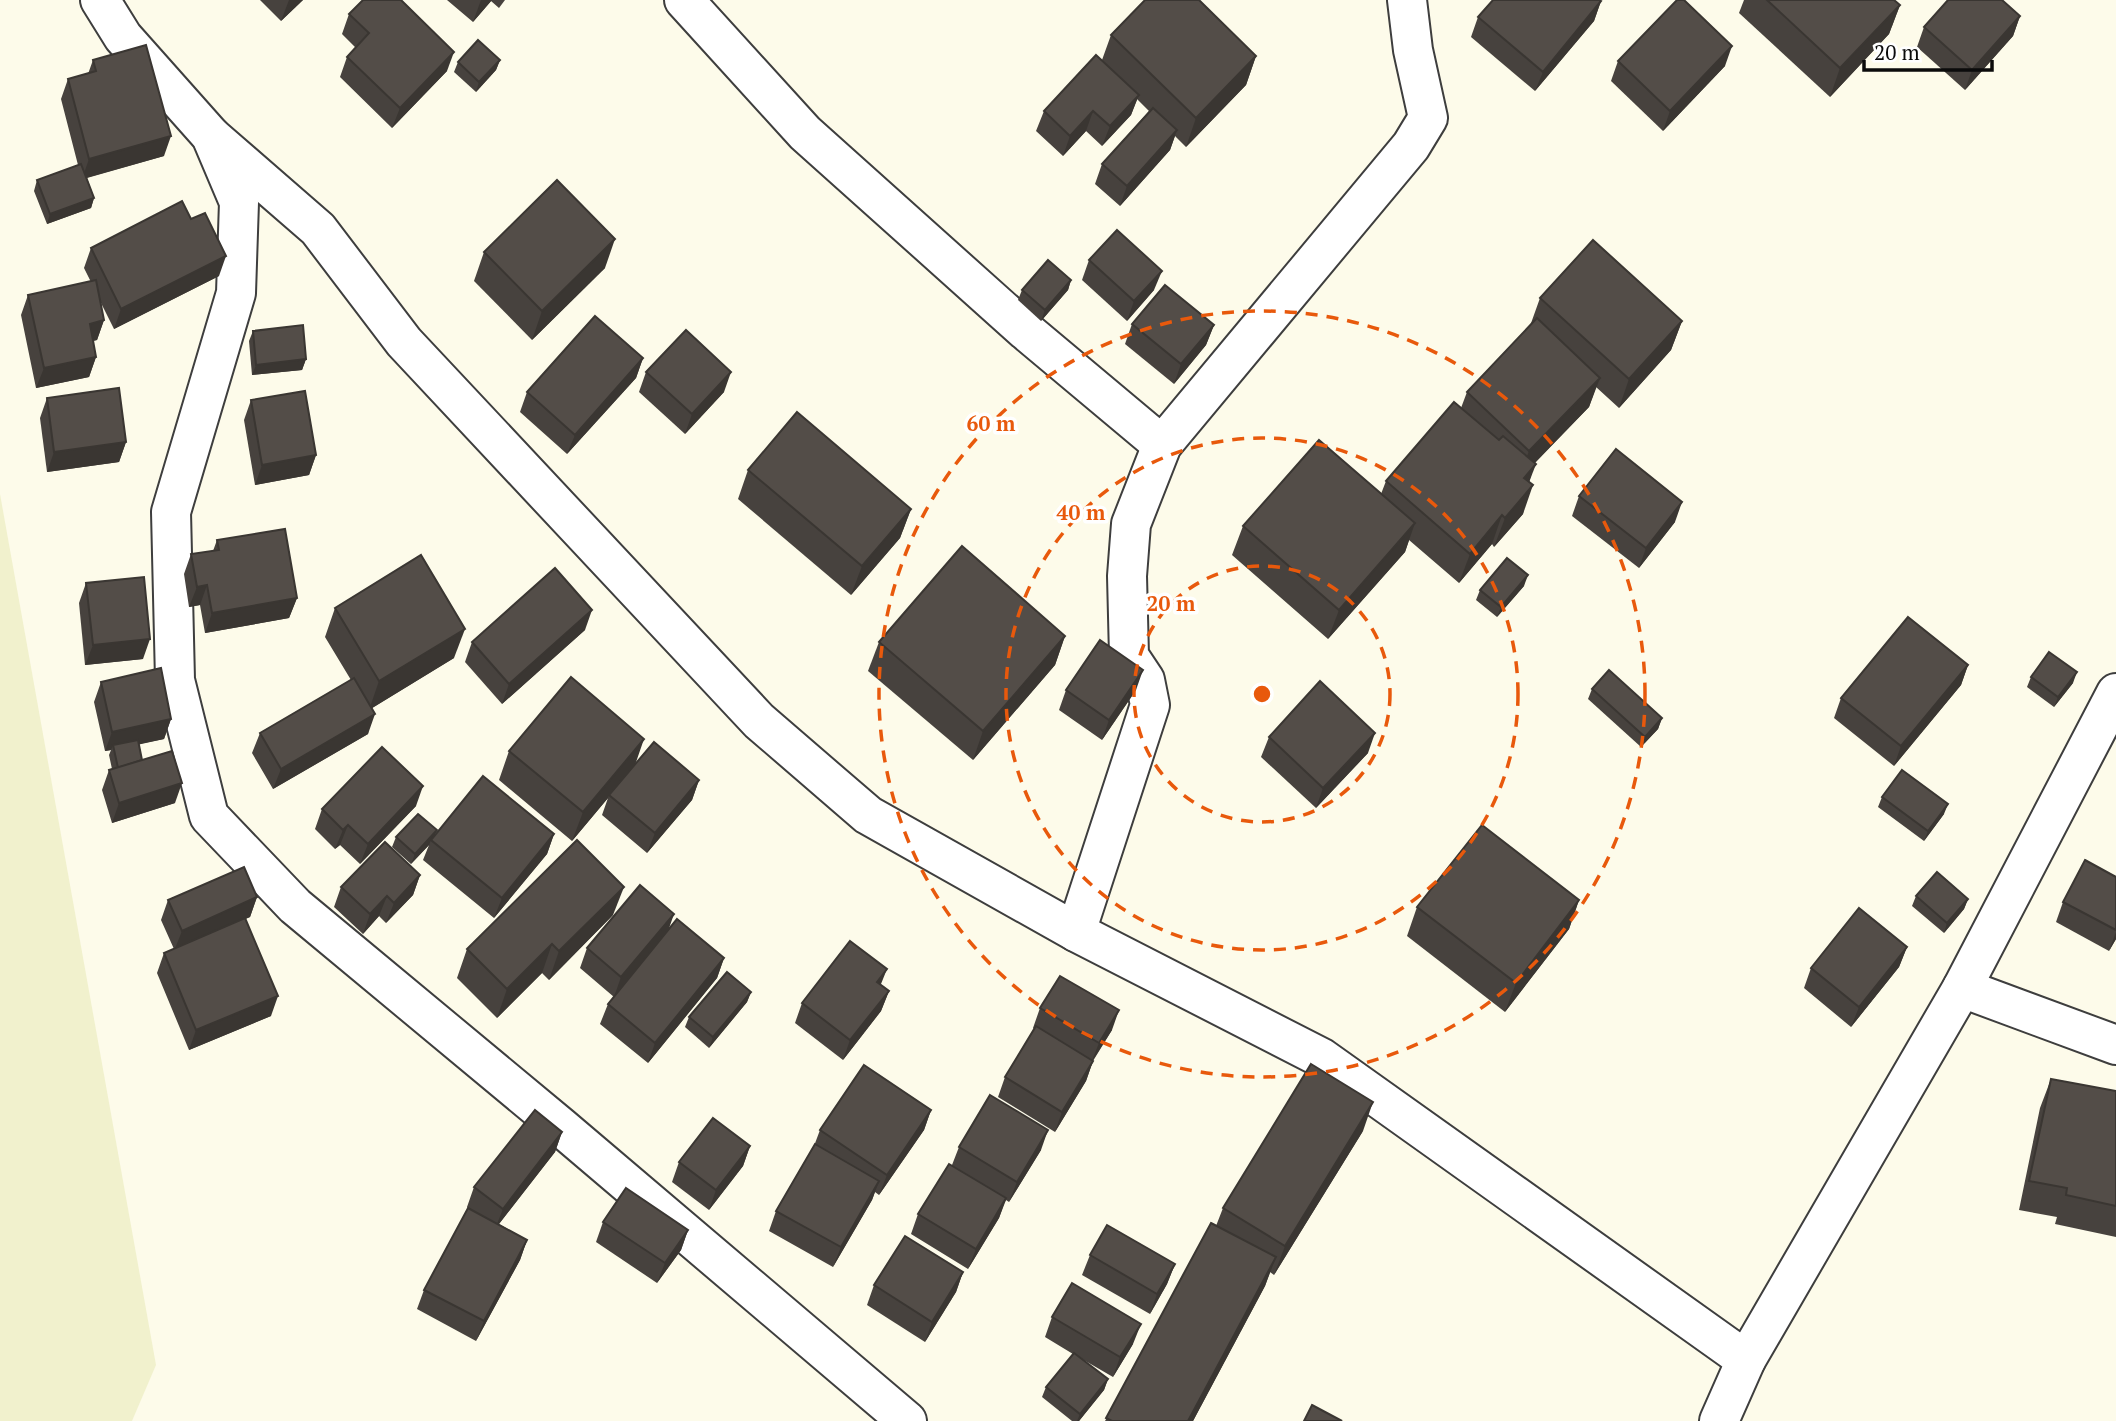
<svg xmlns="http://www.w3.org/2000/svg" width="2116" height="1421" viewBox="0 0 2116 1421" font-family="'PT Serif',serif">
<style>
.farmland{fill:#f1f1cd}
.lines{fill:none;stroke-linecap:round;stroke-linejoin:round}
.minor-casing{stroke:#3e3e3e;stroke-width:42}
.tertiary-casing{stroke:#3e3e3e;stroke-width:42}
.minor{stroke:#fff;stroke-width:38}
.tertiary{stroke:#fff;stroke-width:38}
.wall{fill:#47423e}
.shaded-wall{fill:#3a3632}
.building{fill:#534d48;stroke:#3a3632;stroke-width:2}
.ring{fill:none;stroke:#e8590c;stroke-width:3.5;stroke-dasharray:12 9}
.centre{fill:#e8590c;stroke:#fff;stroke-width:3.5}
.ring-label{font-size:21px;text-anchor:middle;font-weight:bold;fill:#e8590c;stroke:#fff;stroke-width:7;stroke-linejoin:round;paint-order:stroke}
</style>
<rect width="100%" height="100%" fill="#fdfbea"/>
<path class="farmland" d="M0,494l156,871 -24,56h-132z"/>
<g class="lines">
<defs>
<g id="minor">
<path d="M100,0l23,37 88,99 28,66 -3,91 -65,219 4,168 34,136 86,90 266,221 346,294"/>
<path d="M684,0l121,133 221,198 136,114"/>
<path d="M211,136l107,93 86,113 355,379 109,94 208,117 246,126 424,302"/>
<path d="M1076,932l74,-227 -5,-25 -16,-24 -2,-80 4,-52 31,-79 249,-299 17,-28 -15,-68 -6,-50"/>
<path d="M1962,988l154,57"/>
</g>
<path id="tertiary" d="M1719,1421l27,-61 216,-372 154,-295"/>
</defs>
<use href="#minor" class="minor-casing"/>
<use href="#tertiary" class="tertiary-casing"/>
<use href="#minor" class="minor"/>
<use href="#tertiary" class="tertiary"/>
</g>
<g class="wall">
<path d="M260,0h43l-22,21z"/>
<path d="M447,0h58l-6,8 -8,-7 -18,21z"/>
<path d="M1744,0h150l6,5 -11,29 -59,63 -91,-84z"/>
<path d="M1601,1l-7,20 -59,70 -64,-54 7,-20z"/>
<path d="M349,14l98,57 -55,57 -52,-51 7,-20 9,-9 -14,-14z"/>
<path d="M2020,16l-7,20 -48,54 -48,-43 7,-20z"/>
<path d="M1111,35l145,21 -10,29 -60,62 -11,-11 -5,14 -50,56 -25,-22 7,-20 47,-53 -12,-12 -6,16 -29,31 -16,-15 -23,25 -27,-25 8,-20 58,-51z"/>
<path d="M93,60l71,96 -77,22 7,20 -3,10 -44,16 -13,-33 3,-11 41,-15 -17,-66 7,-20 20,-5z"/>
<path d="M500,60l-4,10 -20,22 -22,-20 4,-10z"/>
<path d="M1618,61l107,5 -62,65 -52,-50z"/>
<path d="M91,248l128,28 -105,53 -14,-28 4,19 -7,20 -4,1 3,16 -7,20 -53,11 -15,-73 7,-20 63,-13 -7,-14z"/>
<path d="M484,252l121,16 -73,72 -58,-59z"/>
<path d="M1089,260l65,30 -27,31 -45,-41z"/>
<path d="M1071,280l-3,10 -27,31 -23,-21 4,-10z"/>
<path d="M1540,298l142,23 -11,29 -52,58 -23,-21 -7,20 -54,56 -6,19 -6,32 -29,33 -2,-3 -33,39 -50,-43 -4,12 -77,87 -96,-84 11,-29 138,-32 5,-13 75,-73 6,-16 63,-66z"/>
<path d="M1132,324l82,1 -8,20 -32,39 -49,-40z"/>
<path d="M253,331l53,28 -4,11 -50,5 -3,-34z"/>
<path d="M643,358l-7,20 -69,76 -47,-42 7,-20z"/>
<path d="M646,372l78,20 -39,42 -46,-42z"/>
<path d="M47,398l79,44 -7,20 -72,10 -7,-54z"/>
<path d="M251,400l65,55 -7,20 -54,10 -11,-65z"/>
<path d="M748,470l163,39 -11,29 -49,57 -113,-96z"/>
<path d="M1579,496l96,26 -36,46 -67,-52z"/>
<path d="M217,540l80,58 -8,20 -84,15 -5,-28 -11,2 -5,-33 7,-20 22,-3z"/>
<path d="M86,583l57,76 -58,6 -6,-62z"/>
<path d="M1524,586l-27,31 -21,-17 4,-10z"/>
<path d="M335,608l119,50 -82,50 -4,26 -95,55 -21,-36 8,-20 91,-53 -26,-43z"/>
<path d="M585,630l-83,74 -37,-42 7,-20z"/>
<path d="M1065,636l-10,29 -82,95 -105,-89 11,-29z"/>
<path d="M1968,665l-7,20 -67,81 -60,-48 7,-20z"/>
<path d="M2031,677l42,6 -19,24 -27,-20z"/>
<path d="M101,682l70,37 -7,20 -25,5 3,16 33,43 -63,20 -10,-33 7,-20 3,-1 -3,-14 2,-5 -6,1 -11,-49z"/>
<path d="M1592,689l70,29 -4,11 -17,18 -53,-48z"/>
<path d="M1066,690h70l-34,50 -43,-30z"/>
<path d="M1269,737l99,16 -52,55 -55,-51z"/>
<path d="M509,751l126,14 64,15 -7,20 -45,53 -45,-38 6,-17 -36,43 -73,-61z"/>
<path d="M1882,797l62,17 -20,27 -46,-34z"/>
<path d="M416,806l-56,58 -20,-19 -5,4 -20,-20 7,-20z"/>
<path d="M554,834l-7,20 -53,64 -71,-58 6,-15 -18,19 -19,-17 4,-10 39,-2z"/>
<path d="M420,875l-7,20 -27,28 -7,-7 -16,18 -29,-27 7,-20z"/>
<path d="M2116,877v62l-7,12 -53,-29 7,-20z"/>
<path d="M1916,896l52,3 -4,10 -20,24 -32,-27z"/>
<path d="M257,897l-7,20 -5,2 26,97 -82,34 -32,-77 7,-20 10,-4 -13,-29 7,-20z"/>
<path d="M1579,900l-10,29 -64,83 -98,-76 10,-29z"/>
<path d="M613,915l-64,65 -7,-7 -45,45 -40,-40 10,-29z"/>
<path d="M669,928l55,30 -7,20 -69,85 -48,-39 8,-20 6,-7 -34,-29 7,-20z"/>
<path d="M1907,947l-8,20 -48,60 -47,-39 7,-20z"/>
<path d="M881,985l8,6 -8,20 -38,49 -48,-37 7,-20z"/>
<path d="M751,992l-4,10 -38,46 -24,-21 4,-10z"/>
<path d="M1040,1008l72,22 -19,31 -7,20 -31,51 -57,-35 7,-20 29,-48 -1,-1z"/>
<path d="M2051,1079l65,12v146l-61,-13 2,-7 -38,-7 21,-102z"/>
<path d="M931,1110l-7,20 -45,65 -4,-3 -3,8 -39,67 -64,-36 7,-20 38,-65 6,-16z"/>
<path d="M1363,1131l-89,144 -4,-3 -5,14 -72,135h-88l111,-195 7,-18z"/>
<path d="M562,1132l-7,20 -56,72 28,16 -7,20 -44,81 -59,-32 7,-19 45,-81 -2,-2 7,-20z"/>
<path d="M750,1146l-7,20 -34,44 -37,-28 7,-20z"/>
<path d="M959,1147l82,3 -32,52 -3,-2 -7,18 -31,51 -57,-35 7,-20 34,-49z"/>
<path d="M603,1222l85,8 -7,20 -24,33 -61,-41z"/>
<path d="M1090,1255l85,9 -8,20 -17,30 -68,-39z"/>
<path d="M963,1272l-7,20 -31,50 -58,-37 7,-20z"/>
<path d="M1052,1317l81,27 -20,33 -31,-18 26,20 -4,11 -25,31h-7l-30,-24 4,-10 27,-33 -28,-17z"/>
</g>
<g class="shaded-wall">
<path d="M289,0h14l-22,21z"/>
<path d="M481,0h11l-19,22z"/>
<path d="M1601,1l-7,20 -59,70 8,-19z"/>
<path d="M1900,5l-11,29 -59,63 10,-29z"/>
<path d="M2020,16l-7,20 -48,54 7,-20z"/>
<path d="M1732,46l-7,20 -62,65 7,-20z"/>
<path d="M454,52l-7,19 -55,57 8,-20z"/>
<path d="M1256,56l-10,29 -60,62 10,-29z"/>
<path d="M500,60l-4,10 -20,22 3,-10z"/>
<path d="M1139,95l-8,20 -29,31 8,-20z"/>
<path d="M1093,111l-7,20 -23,25 7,-20z"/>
<path d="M1177,130l-7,20 -50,56 7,-20z"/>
<path d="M171,136l-7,20 -82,23 7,-20z"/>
<path d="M94,198l-3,10 -44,16 3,-10z"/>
<path d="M615,239l-10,29 -73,72 10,-29z"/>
<path d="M226,256l-7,20 -105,53 7,-20z"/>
<path d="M1162,271l-8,19 -27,31 7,-20z"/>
<path d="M1071,280l-3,10 -27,31 4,-11z"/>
<path d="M104,320l-7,20 -15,3 8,-19z"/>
<path d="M1682,321l-11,29 -52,58 10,-29z"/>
<path d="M1214,325l-8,20 -32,39 7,-20z"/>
<path d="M96,357l-7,20 -53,11 8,-20z"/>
<path d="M643,358l-7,20 -69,76 8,-19z"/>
<path d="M306,359l-4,11 -50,5 4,-10z"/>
<path d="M731,372l-7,20 -39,42 7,-20z"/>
<path d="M1600,378l-11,29 -71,73 11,-29z"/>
<path d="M126,442l-7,20 -72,10 7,-20z"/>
<path d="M316,455l-7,20 -54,10 7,-20z"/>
<path d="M1536,464l-11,29 -1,-15z"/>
<path d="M1533,485l-10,29 -29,33 11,-29z"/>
<path d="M1682,502l-7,20 -36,46 7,-20z"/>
<path d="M911,509l-11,29 -49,57 11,-29z"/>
<path d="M1502,515l-10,29 -33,39 11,-29z"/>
<path d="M1415,523l-10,29 -77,87 11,-29z"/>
<path d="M1528,575l-4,11 -27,31 4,-10z"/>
<path d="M207,585l-7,20 -11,2 8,-20z"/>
<path d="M297,598l-8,20 -84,15 7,-20z"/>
<path d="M592,610l-7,20 -83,74 7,-20z"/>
<path d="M465,629l-11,29 -85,52 10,-29z"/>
<path d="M1065,636l-10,29 -82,95 10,-29z"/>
<path d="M150,639l-7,20 -58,6 8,-20z"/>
<path d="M1968,665l-7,20 -67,81 7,-20z"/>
<path d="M1143,670l-7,20 -34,50 7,-20z"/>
<path d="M2077,672l-4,11 -19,24 4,-10z"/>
<path d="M375,714l-7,20 -95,55 8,-20z"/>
<path d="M1662,718l-4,11 -17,18 4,-10z"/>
<path d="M171,719l-7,20 -50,11 -1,-5 -2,5 -6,1 7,-19z"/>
<path d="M1375,733l-7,20 -52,55 7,-20z"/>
<path d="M644,739l-10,29 -25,27 -1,3 -36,43 11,-29z"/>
<path d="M699,780l-7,20 -45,53 8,-20z"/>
<path d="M182,783l-7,20 -63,20 7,-20z"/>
<path d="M423,786l-7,20 -56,58 8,-20z"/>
<path d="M1948,804l-4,10 -20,27 4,-10z"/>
<path d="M348,825l-8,20 -5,4 8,-19z"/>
<path d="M437,830l-4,11 -2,-1 -2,5 -18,19 4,-10z"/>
<path d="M554,834l-7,20 -53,64 8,-20z"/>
<path d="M420,875l-7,20 -27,28 8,-20z"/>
<path d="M624,887l-11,28 -64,65 10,-29z"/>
<path d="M387,896l-8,20 -16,18 7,-20z"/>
<path d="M257,897l-7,20 -76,34 8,-20z"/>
<path d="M1968,899l-4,10 -20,24 3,-10z"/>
<path d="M1579,900l-10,29 -64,83 11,-29z"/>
<path d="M674,914l-7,20 -53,63 7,-20z"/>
<path d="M2116,932v7l-7,12z"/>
<path d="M552,944l-10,29 -45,45 10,-29z"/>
<path d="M1907,947l-8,20 -48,60 8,-20z"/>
<path d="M724,958l-7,20 -69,85 7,-20z"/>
<path d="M887,969l-8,20 -2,-7z"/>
<path d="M889,991l-8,20 -38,49 7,-20z"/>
<path d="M751,992l-4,10 -38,46 4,-11z"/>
<path d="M278,996l-7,20 -82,34 7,-20z"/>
<path d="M1119,1010l-7,20 -21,33 8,-20z"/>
<path d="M1093,1061l-7,20 -31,51 7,-20z"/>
<path d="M1373,1102l-10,29 -89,144 11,-29z"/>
<path d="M931,1110l-7,20 -45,65 8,-20z"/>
<path d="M1048,1130l-7,20 -32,52 8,-20z"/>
<path d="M562,1132l-7,20 -60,77 8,-20z"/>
<path d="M750,1146l-7,20 -34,44 7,-20z"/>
<path d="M879,1181l-7,19 -39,67 8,-20z"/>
<path d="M1006,1198l-7,20 -31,51 8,-20z"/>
<path d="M688,1230l-7,20 -24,33 8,-20z"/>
<path d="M527,1240l-7,20 -44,81 8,-20z"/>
<path d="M1276,1257l-11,29 -72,135h-5z"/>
<path d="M1175,1264l-8,20 -17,30 7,-20z"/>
<path d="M963,1272l-7,20 -31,50 7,-20z"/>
<path d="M1141,1324l-8,20 -20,33 7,-20z"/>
<path d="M1108,1379l-4,11 -25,31h-2l3,-7z"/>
</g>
<g class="building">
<path d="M363,0h38l53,52 -54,56 -53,-51 22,-24 -20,-19z"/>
<path d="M1145,0h54l57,56 -60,62 -85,-83z"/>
<path d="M1493,0h106l2,1 -58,71 -65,-55z"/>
<path d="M1677,0h7l48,46 -62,65 -52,-50z"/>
<path d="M1767,0h127l6,5 -60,63z"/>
<path d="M1948,0h54l18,16 -48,54 -48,-43z"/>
<path d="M478,40l22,20 -21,22 -21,-20z"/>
<path d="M146,45l25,91 -82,23 -21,-80 28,-8 -3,-11z"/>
<path d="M1096,55l43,40 -29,31 -17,-15 -23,25 -26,-25z"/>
<path d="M1153,108l24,22 -50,56 -25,-22z"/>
<path d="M81,164l13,34 -44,16 -13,-34z"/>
<path d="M557,180l58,59 -73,72 -58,-59z"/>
<path d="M182,201l9,18 14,-6 21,43 -105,53 -30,-61z"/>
<path d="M1117,230l45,41 -28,30 -45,-41z"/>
<path d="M1593,240l89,81 -53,58 -89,-81z"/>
<path d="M1048,260l23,20 -26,30 -23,-20z"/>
<path d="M96,280l8,40 -14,4 6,33 -52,11 -16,-73z"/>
<path d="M1165,285l49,40 -33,39 -49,-40z"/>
<path d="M595,316l48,42 -68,77 -48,-43z"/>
<path d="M1537,318l63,60 -71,73 -62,-59z"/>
<path d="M303,325l3,34 -50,6 -3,-34z"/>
<path d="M686,330l45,42 -39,42 -46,-42z"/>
<path d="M119,388l7,54 -72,10 -7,-54z"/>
<path d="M305,391l11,64 -54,10 -11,-65z"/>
<path d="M1454,402l45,38 4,-4 33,28 -12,14 9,7 -28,33 -3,-3 -32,39 -84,-73z"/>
<path d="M797,412l114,97 -49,57 -114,-96z"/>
<path d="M1319,440l96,83 -76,87 -96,-84z"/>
<path d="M1616,449l66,53 -36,46 -67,-52z"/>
<path d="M285,529l12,69 -85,15 -5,-28 -10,2 -6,-33 28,-4 -2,-10z"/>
<path d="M962,546l103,90 -82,95 -104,-89z"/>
<path d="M421,555l44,74 -86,52 -44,-73z"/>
<path d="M1507,558l21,17 -27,32 -21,-17z"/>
<path d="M555,568l37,42 -83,74 -37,-42z"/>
<path d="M144,577l6,62 -57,6 -7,-62z"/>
<path d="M1908,617l60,48 -67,81 -60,-48z"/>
<path d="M1100,640l43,30 -34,50 -43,-30z"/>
<path d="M2049,652l28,20 -19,25 -27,-20z"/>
<path d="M161,668l10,51 -59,13 -11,-50z"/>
<path d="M1609,670l53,48 -17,19 -53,-48z"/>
<path d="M571,677l73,62 -61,73 -74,-61z"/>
<path d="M354,678l21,36 -94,55 -21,-36z"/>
<path d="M1320,681l55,52 -52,55 -54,-51z"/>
<path d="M138,740l4,20 -24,8 -5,-23z"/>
<path d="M654,742l45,38 -44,53 -46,-38z"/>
<path d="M382,747l41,39 -55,58 -20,-19 -5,5 -21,-21z"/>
<path d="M172,751l10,32 -63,20 -10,-33z"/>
<path d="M1902,770l46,34 -20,27 -46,-34z"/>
<path d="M483,776l71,58 -52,64 -71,-58z"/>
<path d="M418,814l19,16 -22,24 -19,-17z"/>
<path d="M1482,825l97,75 -63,83 -99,-76z"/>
<path d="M577,840l47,47 -65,64 -7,-7 -45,45 -40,-40z"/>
<path d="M385,842l35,33 -26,28 -7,-7 -17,18 -29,-27z"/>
<path d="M2085,860l31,17v53l-53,-28z"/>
<path d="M244,867l13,30 -75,34 -14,-31z"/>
<path d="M1937,872l31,27 -21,24 -31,-27z"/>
<path d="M640,885l34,29 -53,63 -34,-29z"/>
<path d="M1859,908l48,39 -48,60 -48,-39z"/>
<path d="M245,918l33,78 -82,34 -32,-77z"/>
<path d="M677,919l47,39 -69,85 -47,-39z"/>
<path d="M850,941l37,28 -10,13 12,9 -39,49 -48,-37z"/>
<path d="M727,972l24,20 -38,45 -24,-20z"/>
<path d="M1060,976l59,34 -20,33 -59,-35z"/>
<path d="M1036,1026l57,35 -31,51 -57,-35z"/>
<path d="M1311,1064l62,38 -88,144 -62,-38z"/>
<path d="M864,1065l67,45 -44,65 -67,-45z"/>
<path d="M2051,1079l65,12v115l-50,-11 1,-7 -38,-7z"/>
<path d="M990,1095l58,35 -31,52 -58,-35z"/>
<path d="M535,1110l27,22 -59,77 -29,-22z"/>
<path d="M713,1118l37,28 -34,44 -37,-28z"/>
<path d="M815,1144l64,37 -38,66 -65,-36z"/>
<path d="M949,1164l57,34 -30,51 -58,-35z"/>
<path d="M626,1188l62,42 -23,33 -62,-41z"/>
<path d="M468,1208l59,32 -43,81 -60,-31z"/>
<path d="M1211,1223l65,34 -88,164h-76l-6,-3z"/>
<path d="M1107,1225l68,39 -18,30 -67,-39z"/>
<path d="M905,1236l58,36 -31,50 -58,-37z"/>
<path d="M1072,1283l69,41 -21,33 -68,-40z"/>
<path d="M1074,1353l34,26 -28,35 -34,-27z"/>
<path d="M1312,1405l30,16h-38z"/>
</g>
<g class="ring">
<circle cx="1262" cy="694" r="128"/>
<circle cx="1262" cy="694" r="256"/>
<circle cx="1262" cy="694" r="383"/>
</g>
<circle cx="1262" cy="694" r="10" class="centre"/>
<g class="ring-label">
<text x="991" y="431">60 m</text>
<text x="1081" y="520">40 m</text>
<text x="1171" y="611">20 m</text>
</g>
<path d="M1864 60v10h128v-10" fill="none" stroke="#0b0b0b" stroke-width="3.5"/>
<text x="1874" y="60" font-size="21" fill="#0b0b0b" stroke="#ffffff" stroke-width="5" paint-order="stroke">20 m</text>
</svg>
